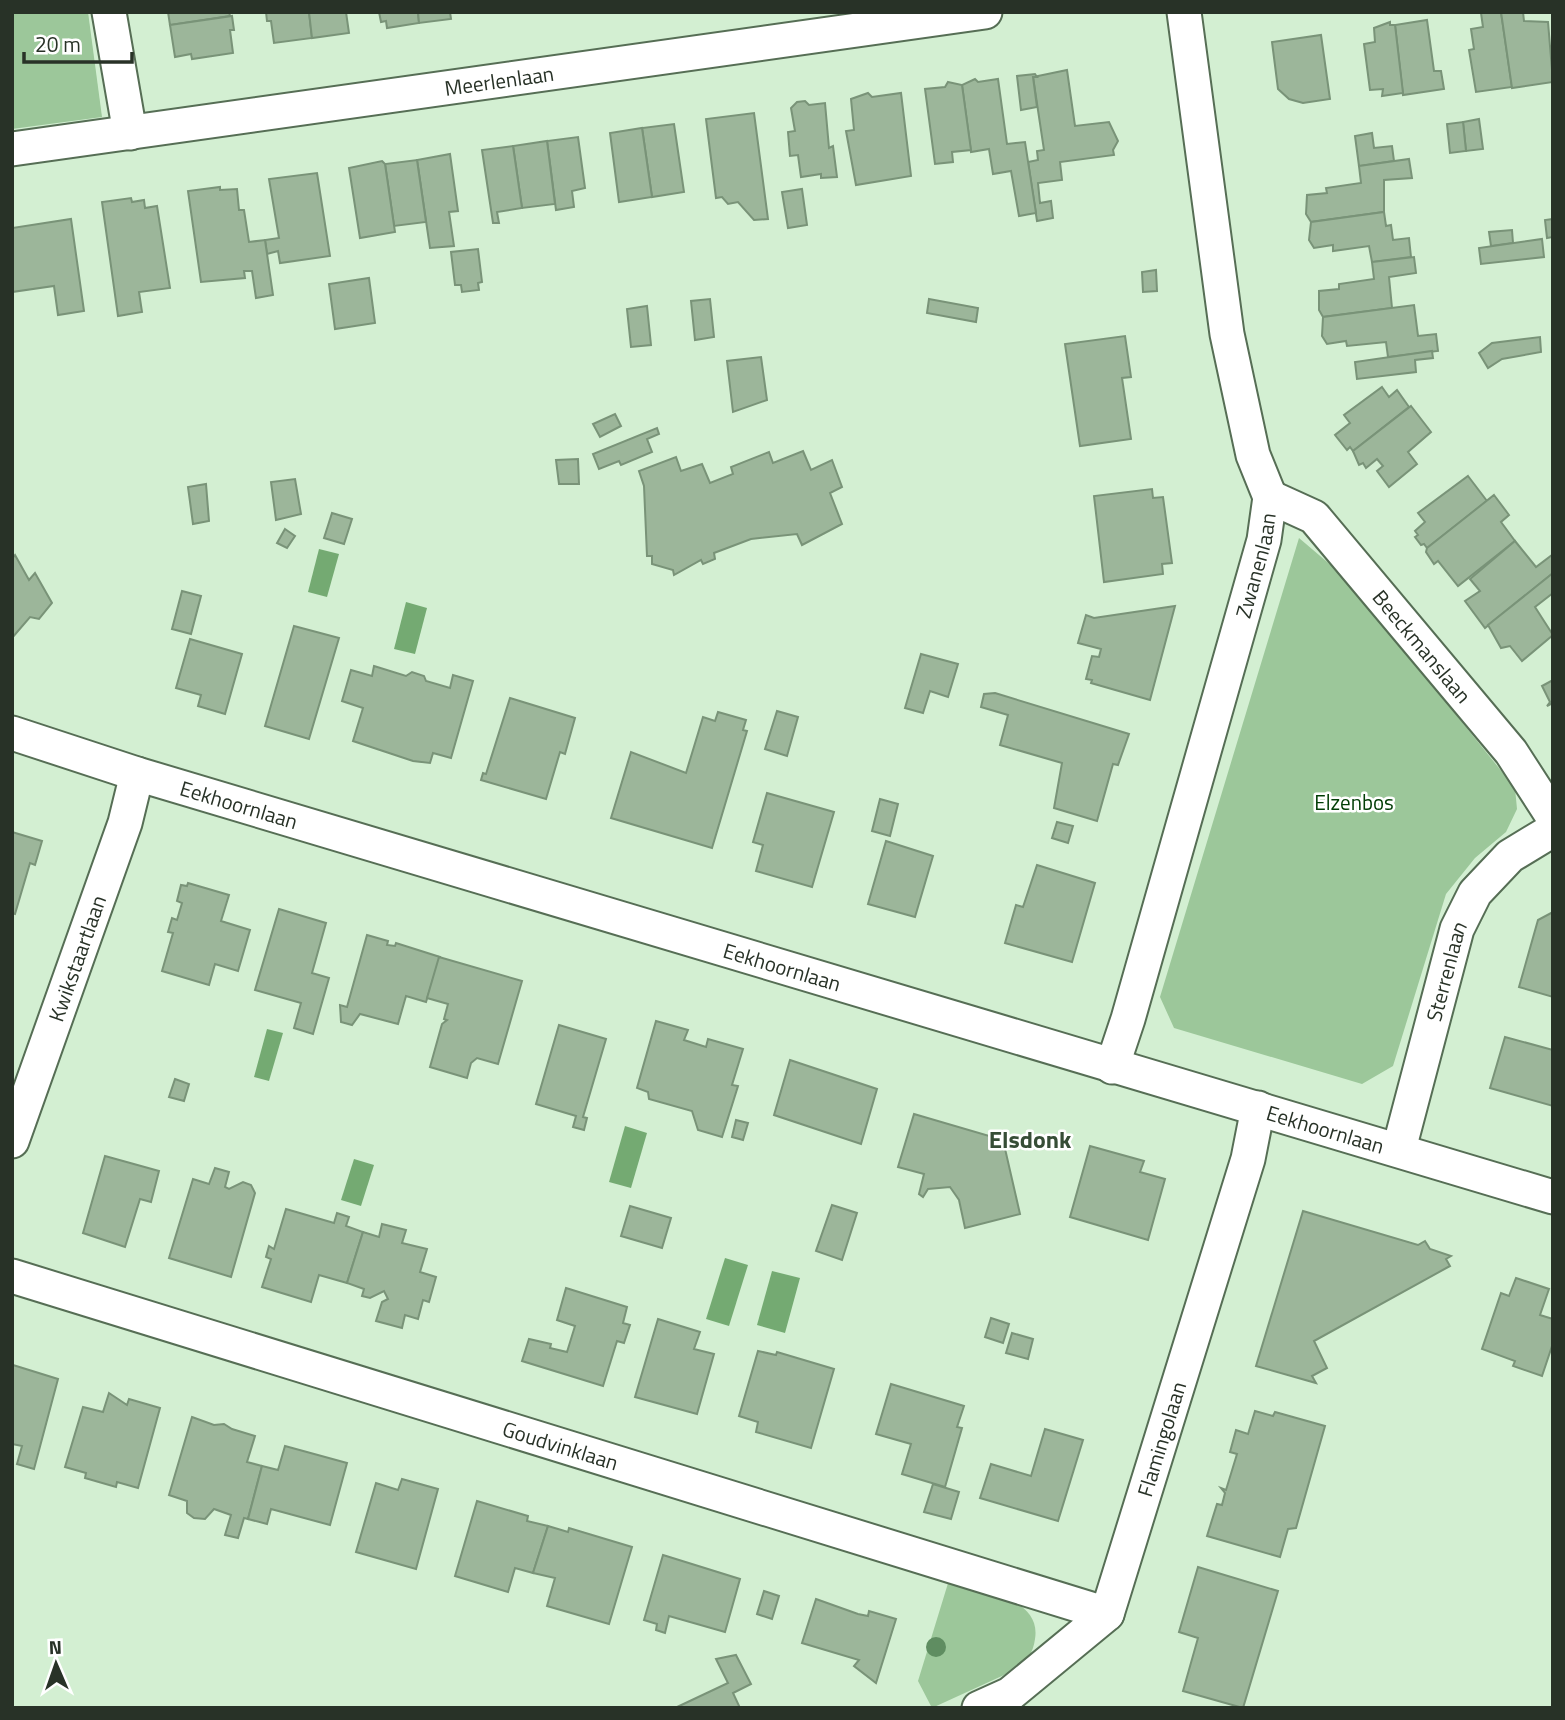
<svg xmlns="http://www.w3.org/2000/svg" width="1565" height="1720" viewBox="0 0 1565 1720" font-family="'Titillium Web',sans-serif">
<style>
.green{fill:#9cc79a}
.water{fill:#74aa72}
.building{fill:#9cb69a;stroke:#799378;stroke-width:2}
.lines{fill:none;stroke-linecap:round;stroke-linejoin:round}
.minor-casing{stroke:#566e55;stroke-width:37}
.minor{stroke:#fff;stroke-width:33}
.tree{fill:#5f8d61}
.labels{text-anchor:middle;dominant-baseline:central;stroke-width:5;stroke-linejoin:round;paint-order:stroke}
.street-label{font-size:21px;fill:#283227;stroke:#fff}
.park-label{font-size:21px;fill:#003d05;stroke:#fff}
.quarter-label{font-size:24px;font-weight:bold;fill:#364d36;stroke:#fff}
</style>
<rect width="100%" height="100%" fill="#d3efd2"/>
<g class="green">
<path d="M12,12h76l14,105 -90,12z"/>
<path d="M1299,538l47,40 169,210 2,21 -11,23 -31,26 -29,36 -53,172 -31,18 -188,-56 -14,-31z"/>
<path d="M949,1580c30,10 93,17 86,59 -2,14 -8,23 -20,31l-83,38 -14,-27z"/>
</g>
<g class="water">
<path d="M319,549l20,5 -12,43 -19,-5z"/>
<path d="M406,602l21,6 -12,46 -21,-5z"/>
<path d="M267,1029l16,4 -14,48 -15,-4z"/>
<path d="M625,1126l22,7 -16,55 -22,-6z"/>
<path d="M354,1159l20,6 -13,41 -20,-6z"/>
<path d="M725,1258l23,7 -19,61 -23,-7z"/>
<path d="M772,1271l28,7 -15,55 -28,-8z"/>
</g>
<g class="building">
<path d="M168,12h61l1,4 -60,9z"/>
<path d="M266,12h43l3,26 -38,5 -3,-22h-4z"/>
<path d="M309,12h37l3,21 -37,5z"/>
<path d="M379,12h39l1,11 -32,5 -1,-7 -5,1z"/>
<path d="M418,12h32l1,7 -32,4z"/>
<path d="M1486,12h15l11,75 -36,5 -7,-42 5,-1 -3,-20 12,-2 -2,-14z"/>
<path d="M1501,12h22l1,9 24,1 5,60 -41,6z"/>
<path d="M232,16l2,14h-4l3,23 -41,6 -1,-5 -16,3 -5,-32z"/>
<path d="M1427,20l7,51h7l3,18 -41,6 -8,-70z"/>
<path d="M1390,22v3h5l8,68 -21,3 1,-7 -13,1 -6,-46 11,-2 -1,-14z"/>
<path d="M1321,35l9,64 -27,4 -14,-4 -11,-10 -6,-47z"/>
<path d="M1067,70l8,56 34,-4 9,19 -5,9 1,5 -54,7 2,18 -24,3 2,20 11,-2 2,17 -16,3 -9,-59 10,-2 -1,-9 7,-1 -11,-73z"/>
<path d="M1035,74l2,3h-4l4,30 -16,3 -4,-34z"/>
<path d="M975,79l3,3 20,-3 9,65 18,-2 11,71 -17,3 -8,-45 -18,3 -4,-25 -18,3 -9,-67z"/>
<path d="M948,82l14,3 9,65 -19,2 1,10 -18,2 -10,-75 20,-2z"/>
<path d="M868,93l4,4 29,-4 10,83 -55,9 -10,-54 8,-1 -3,-31z"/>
<path d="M805,101l4,4 16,-2 4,45 4,-2 4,31 -16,1v-4l-20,3 -3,-22 -8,1 -2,-24 7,-1 -4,-23 6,-6z"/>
<path d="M754,113l14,106 -14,1 -16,-18 -10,2 -6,-7 -6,1 -10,-79z"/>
<path d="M1479,119l4,30 -17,2 -3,-29z"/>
<path d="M1463,122l3,29 -16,2 -3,-29z"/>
<path d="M674,124l10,68 -32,5 -10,-69z"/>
<path d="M642,128l10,69 -33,5 -9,-69z"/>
<path d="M1372,133l2,15 18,-2 2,15 -35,5 -4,-30z"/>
<path d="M578,137l7,51 -13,3 2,16 -18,3 -9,-69z"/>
<path d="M547,141l8,63 -33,4 -9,-62z"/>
<path d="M513,146l9,62 -25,4 2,11h-6l-11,-73z"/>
<path d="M450,154l8,57 -9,1 5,34 -24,2 -13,-88z"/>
<path d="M1409,159l3,19 -28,2v32l-73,10 -5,-8 1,-19 20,-2 -1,-5 35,-5 -2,-17z"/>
<path d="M417,160l9,62 -32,4 -9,-62z"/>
<path d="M382,161l3,3 10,68 -35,6 -11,-70z"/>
<path d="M317,173l13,83 -50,7 -2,-12 -11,3 -2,-14 14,-2 -10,-59z"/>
<path d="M220,187v3l17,-1 2,21h5l5,32 16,-2 8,55 -17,3 -4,-27h-8l1,7 -44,4 -13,-91z"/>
<path d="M802,189l5,36 -19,3 -6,-36z"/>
<path d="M131,198l1,4 12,-2 1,8 12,-2 13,82 -31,4 3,20 -24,4 -16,-114z"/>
<path d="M1384,212l2,14 5,-1 2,15 16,-2 2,19 -39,5 -3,-16 -36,5v-6l-19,3 -5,-8 2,-18z"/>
<path d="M71,219l13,92 -26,4 -4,-29 -42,6v-64z"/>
<path d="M1553,219v18l-6,1 -2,-18z"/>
<path d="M1512,230l1,13 -22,3 -2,-14z"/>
<path d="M1542,239l2,18 -63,7 -2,-16z"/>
<path d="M478,249l4,33 -4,1 1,7 -17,2 -1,-7h-6l-4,-33z"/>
<path d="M1414,257l2,16 -27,4 3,31 -69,9 -4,-7v-19l20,-2v-5l35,-5 -2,-17z"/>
<path d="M1156,270l1,21 -14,1 -1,-20z"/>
<path d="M369,278l6,45 -40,6 -6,-45z"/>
<path d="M710,299l4,38 -19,3 -4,-39z"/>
<path d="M929,299l49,9 -2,14 -49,-9z"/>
<path d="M1414,305l4,31 18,-2 2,17 -50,6 -2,-15 -39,4 -1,-5 -19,3 -5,-8 1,-19z"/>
<path d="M647,306l4,39 -20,2 -4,-38z"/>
<path d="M1125,336l6,41 -9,1 9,61 -51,7 -15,-102z"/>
<path d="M1540,337l1,15 -39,7 -14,9 -9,-15 13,-10z"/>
<path d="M1432,351l1,7 -18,2 1,12 -59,7 -2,-17z"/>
<path d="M761,357l6,43 -34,12 -6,-51z"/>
<path d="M1382,387l7,10 8,-7 12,17 -56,44 -3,-4 -3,3 -12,-15 15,-12 -6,-8z"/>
<path d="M1411,406l20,26 -23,20 9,12 -28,23 -12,-16 6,-5 -6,-7 -11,9 -3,-5 -4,2 -6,-14z"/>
<path d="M615,414l6,12 -21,11 -7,-13z"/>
<path d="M657,428l2,6 -12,5 5,13 -31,13 -2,-4 -20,8 -6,-15z"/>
<path d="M803,451l8,19 21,-10 10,27 -12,6 12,31 -40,21 -5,-11 -46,5 -37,14 1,6 -12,5 -2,-4 -27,15 -1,-5 -21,-6v-8h-5l-3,-70 -5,-15 37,-14 5,14 21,-7 8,19 23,-9 -2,-7 38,-15 4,11z"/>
<path d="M578,459l1,25h-20l-3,-24z"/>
<path d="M1468,476l19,25 -60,47 -3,-4 -3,1 -6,-8 3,-2 -3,-4 10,-9 -7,-9z"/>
<path d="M295,479l6,35 -25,6 -5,-38z"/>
<path d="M206,484l3,37 -16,3 -5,-37z"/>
<path d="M1152,489l1,9 10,-1 9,66 -10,1 1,10 -59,8 -10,-86z"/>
<path d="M1494,495l15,20 -8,7 14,19 -57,45 -20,-25 -4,3 -8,-12 1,-4z"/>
<path d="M332,513l20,6 -8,25 -20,-6z"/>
<path d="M285,529l10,7 -8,12 -10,-5z"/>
<path d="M1515,541l21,26 16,-12 1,18 -68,55 -20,-27 15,-10 -10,-12z"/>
<path d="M15,555l14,25 6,-7 17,30 -13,16 -9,-2 -18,21v-79z"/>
<path d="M1553,573v20l-18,14 18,28 -31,26 -12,-15 -9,2 -13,-23z"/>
<path d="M182,591l19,5 -10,38 -19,-5z"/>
<path d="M1175,606l-25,94 -59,-17 1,-3 -6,-1 6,-23 7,1 2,-8 -23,-6 8,-28 8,3z"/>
<path d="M294,626l45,12 -30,101 -44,-13z"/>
<path d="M190,639l52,15 -17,60 -27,-8 3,-11 -25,-7z"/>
<path d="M921,654l37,10 -10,33 -18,-6 -7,22 -18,-5z"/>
<path d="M374,666l32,10 6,-4 12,4 2,5 24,7 3,-13 20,6 -22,77 -18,-5 -3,10 -17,-2 -60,-20 10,-33 -21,-7 9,-31 21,6z"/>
<path d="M1553,680v23l-6,3 3,-4 -8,-16z"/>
<path d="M995,693l134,41 -11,31 -5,-1 -16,57 -43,-13 8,-45 -62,-18 8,-30 -27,-8 3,-13z"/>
<path d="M510,698l65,20 -10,36 -5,-2 -14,47 -65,-19 2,-7 3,1z"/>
<path d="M777,711l21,6 -11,39 -22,-7z"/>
<path d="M718,712l28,8 -3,10 4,1 -35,117 -101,-30 20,-66 55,21 17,-56 12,4z"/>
<path d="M767,793l67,19 -22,75 -56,-16 7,-26 -10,-3z"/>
<path d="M880,799l18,5 -8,32 -18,-5z"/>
<path d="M1057,822l16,4 -5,17 -16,-5z"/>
<path d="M12,832l30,9 -7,24 -5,-2 -15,51 -3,-1z"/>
<path d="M886,841l47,15 -18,61 -47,-13z"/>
<path d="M1037,865l58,18 -23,79 -67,-19 11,-38 7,2z"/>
<path d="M188,883l41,12 -8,26 29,9 -12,41 -23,-7 -6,21 -47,-14 11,-38 -5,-1 4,-14 5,2 5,-17 -5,-2 4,-16 6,1z"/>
<path d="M279,909l47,14 -14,50 17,5 -16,56 -19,-6 7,-25 -46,-13z"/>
<path d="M1553,912v85l-34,-10 19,-67z"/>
<path d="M367,935l21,6 -1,4 8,1 1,-3 44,14 -14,45 -20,-6 -8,28 -38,-10 -8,11 -11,-3 -1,-17 7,2z"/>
<path d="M439,957l83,24 -24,83 -21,-6 -6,5 -4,15 -37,-11 12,-43 5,-4 -3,-1 4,-15 -21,-6z"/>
<path d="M656,1021l32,9 -4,10 22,7 2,-8 35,10 -11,36 6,1 -16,51 -24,-7 -6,-19 -43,-12 -1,-7 -11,-4z"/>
<path d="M559,1025l47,14 -23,78 4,1 -3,12 -11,-3 3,-11 -40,-12z"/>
<path d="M1505,1037l48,13v56l-63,-18z"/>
<path d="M790,1060l87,29 -16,55 -87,-29z"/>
<path d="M175,1079l14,5 -5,17 -15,-4z"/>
<path d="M914,1114l89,26 17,74 -55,14 -6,-28 -9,-13 -22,2 -5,8 -4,-3 5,-20 -26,-7z"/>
<path d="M736,1120l12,3 -5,17 -11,-3z"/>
<path d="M1090,1146l54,15 -4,11 25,7 -17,61 -78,-23z"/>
<path d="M105,1156l54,15 -8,31 -11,-3 -15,48 -42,-14z"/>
<path d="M215,1168l14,4 -4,15 4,2 14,-7 8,3 4,8 -24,84 -62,-19 24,-79 16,5z"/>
<path d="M832,1205l25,8 -15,47 -26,-9z"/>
<path d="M630,1206l41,12 -9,30 -41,-12z"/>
<path d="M286,1209l48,14 3,-10 12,4 -3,9 17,6 -16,51 -28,-8 -8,27 -49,-15 9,-28 -5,-2 3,-11 5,3z"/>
<path d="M1303,1211l115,34 7,-4 5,8 21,7 -5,3 4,7 -136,75 13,27 -15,8 4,7 -60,-17z"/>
<path d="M382,1224l24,6 -4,13 25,6 -7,23 16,5 -7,25 -6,-2 -5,19 -13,-4 -3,13 -26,-7 6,-19 6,-3 -4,-8 -14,7 -8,-2 2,-7 -17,-6 16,-51 16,5z"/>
<path d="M1516,1278l33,11 -9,26 13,4v24l-11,33 -29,-10 2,-5 -33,-12 19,-56 8,3z"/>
<path d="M566,1288l61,19 -4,16 7,2 -6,18 -7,-2 -14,45 -81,-25 7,-22 22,5 -1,4 17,4 8,-26 -18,-6z"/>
<path d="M991,1318l18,6 -6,19 -18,-6z"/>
<path d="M658,1319l42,13 -6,17 20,5 -17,60 -62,-17z"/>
<path d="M1012,1333l21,6 -5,20 -22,-6z"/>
<path d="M758,1351l18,4 1,-3 57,17 -23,79 -55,-16 2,-10 -19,-6z"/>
<path d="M13,1365l45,14 -24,90 -17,-5 5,-18 -10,-2z"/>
<path d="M891,1384l73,22 -7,21 5,1 -17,59 -43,-13 9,-30 -35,-10z"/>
<path d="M109,1393l18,12 2,-6 31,9 -22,80 -21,-6 -1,5 -31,-9 1,-5 -21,-6 18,-60 20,5z"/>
<path d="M1255,1411l18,5 2,-4 50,14 -29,102 -8,1 -8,28 -73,-21 10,-32 5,1 3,-12 -4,-5 5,2 11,-36 -7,-2 6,-22 12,4z"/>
<path d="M192,1417l22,8 10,-1 8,5 23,7 -8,26 15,4 -14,53 -4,-1 -6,20 -13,-3 6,-20 -17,-6 -9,10 -11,-1 -7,-5v-12l-18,-6z"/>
<path d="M1045,1429l38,11 -25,81 -78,-23 11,-34 40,12z"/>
<path d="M285,1446l62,17 -17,62 -59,-16 -4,15 -19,-5 14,-53 16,4z"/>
<path d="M402,1479l36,10 -22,80 -60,-17 20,-69 22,7z"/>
<path d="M933,1484l26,8 -8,27 -27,-7z"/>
<path d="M477,1501l51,15 -1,5 21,5 -15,47 -18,-5 -7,24 -53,-16z"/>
<path d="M548,1526l20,6 1,-4 63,19 -23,77 -62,-18 8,-28 -22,-5z"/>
<path d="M663,1555l77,24 -15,53 -56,-16 -4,17 -9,-3 1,-6 -13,-4z"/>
<path d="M1198,1567l80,24 -35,117 -60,-17 15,-53 -19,-6z"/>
<path d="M764,1591l15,5 -7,23 -15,-5z"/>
<path d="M816,1599l42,15 10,2 1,-5 27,8 -20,64 -22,-17 5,-6 -57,-17z"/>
<path d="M736,1655l15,29 -18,9 7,15h-65l53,-25 -12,-24z"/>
</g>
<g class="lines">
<defs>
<g id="minor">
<path d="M109,12l21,121"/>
<path id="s1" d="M12,149l973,-137"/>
<path id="s2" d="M1270,497l44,20 197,235 42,65"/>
<path id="s3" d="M12,733l125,41 1416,423"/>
<path id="s4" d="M1112,1067l16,-48 136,-479 6,-43 -17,-42 -26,-121 -43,-322"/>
<path id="s5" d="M12,1141l113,-318 12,-49"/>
<path id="s6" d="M1399,1149l58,-220 18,-36 35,-37 43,-26"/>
<path id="s7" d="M12,1276l1095,338"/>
<path id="s8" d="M979,1708l31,-14 97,-80 141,-455 10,-51"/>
</g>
</defs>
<use href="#minor" class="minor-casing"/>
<use href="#minor" class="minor"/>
</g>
<circle class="tree" cx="936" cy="1647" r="10"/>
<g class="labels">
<g class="street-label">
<text stroke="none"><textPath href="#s1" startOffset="492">Meerlenlaan</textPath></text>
<text stroke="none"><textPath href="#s4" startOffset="522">Zwanenlaan</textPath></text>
<text stroke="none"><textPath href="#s2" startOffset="217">Beeckmanslaan</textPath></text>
<text stroke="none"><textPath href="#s3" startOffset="238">Eekhoornlaan</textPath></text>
<text stroke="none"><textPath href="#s5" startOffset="194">Kwikstaartlaan</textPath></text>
<text stroke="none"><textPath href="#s3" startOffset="805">Eekhoornlaan</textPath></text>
<text stroke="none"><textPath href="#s6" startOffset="184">Sterrenlaan</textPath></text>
<text stroke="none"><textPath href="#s3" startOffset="1372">Eekhoornlaan</textPath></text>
<text stroke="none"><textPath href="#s8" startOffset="343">Flamingolaan</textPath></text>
<text stroke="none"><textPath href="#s7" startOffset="574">Goudvinklaan</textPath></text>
</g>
<g class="park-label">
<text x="1354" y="802">Elzenbos</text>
</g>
<g class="quarter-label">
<text x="1030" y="1139">Elsdonk</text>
</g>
</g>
<rect width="1565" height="1720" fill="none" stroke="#283227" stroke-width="28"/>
<g transform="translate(56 1664) rotate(358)" stroke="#ffffff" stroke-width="5" paint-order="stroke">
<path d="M0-5L12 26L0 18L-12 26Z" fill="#283227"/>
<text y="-10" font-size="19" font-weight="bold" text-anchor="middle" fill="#283227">N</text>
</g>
<path d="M24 52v10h108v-10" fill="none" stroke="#283227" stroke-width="3.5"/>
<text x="35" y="52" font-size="21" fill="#283227" stroke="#ffffff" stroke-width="5" paint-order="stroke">20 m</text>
</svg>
